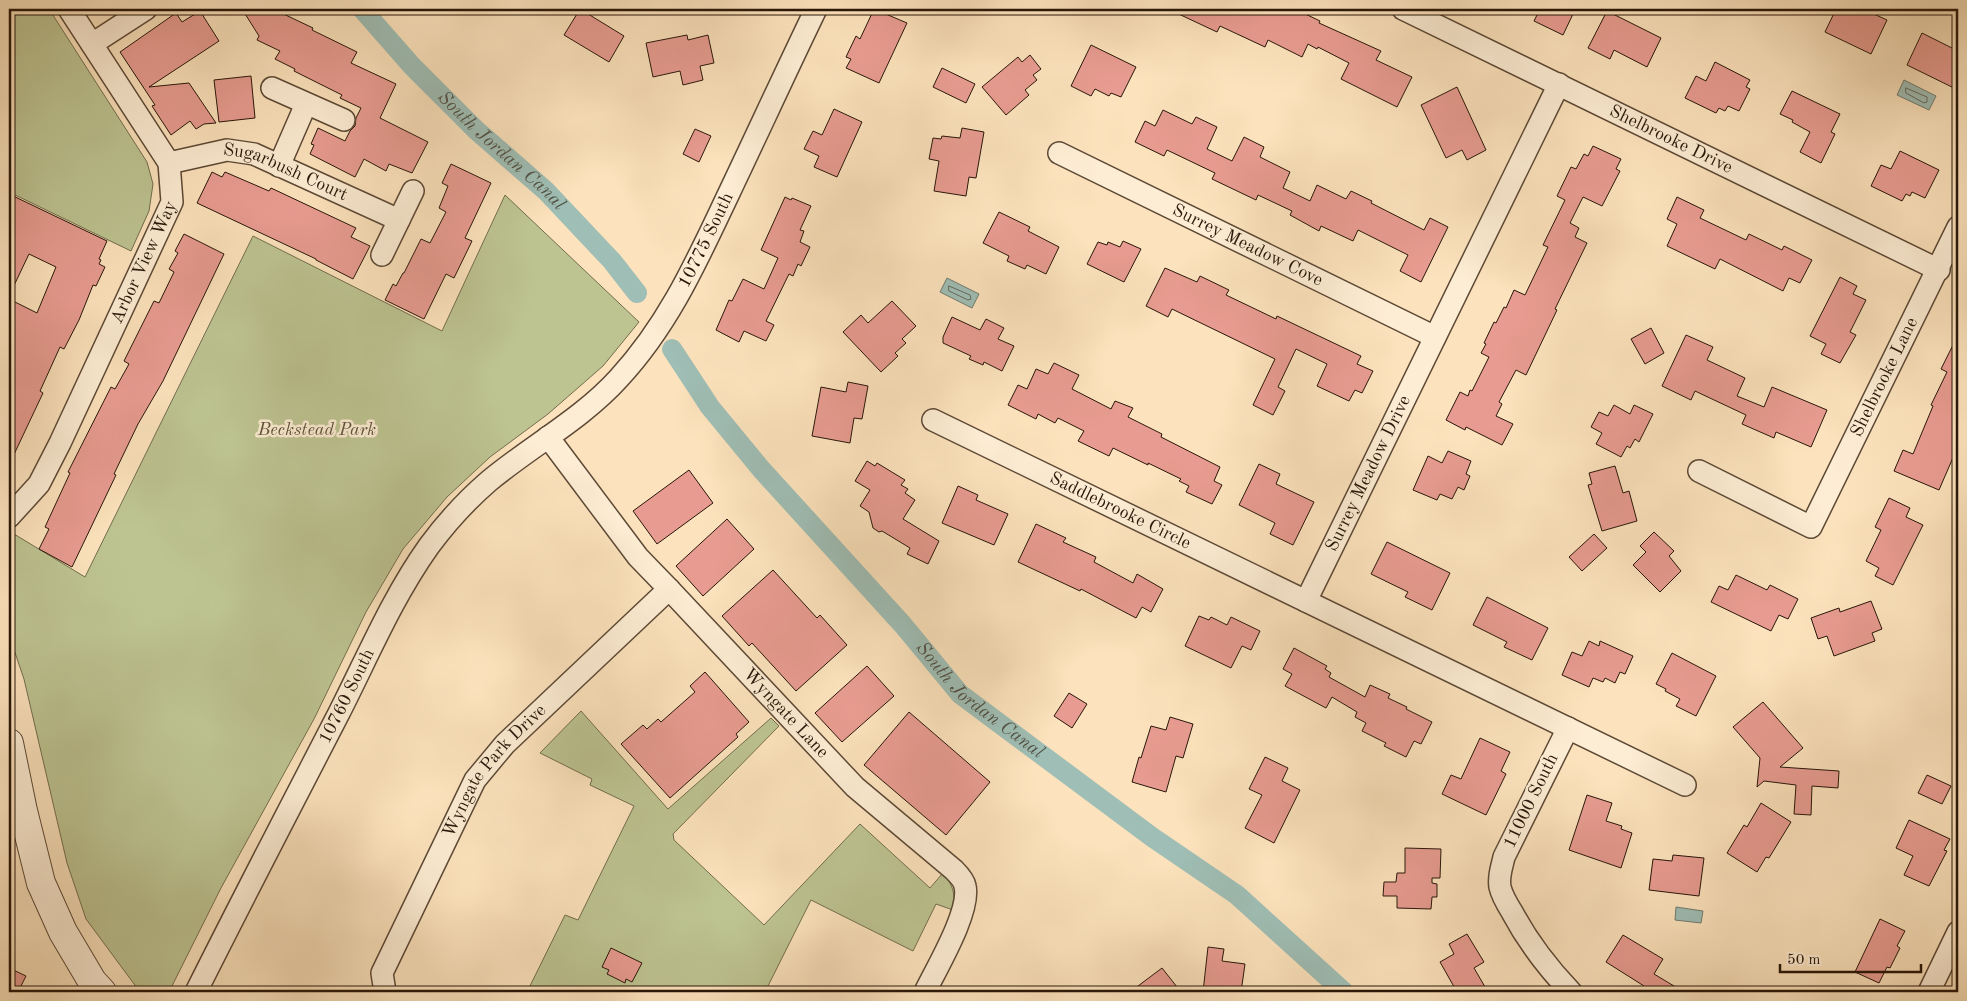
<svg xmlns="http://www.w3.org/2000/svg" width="1967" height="1001" viewBox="0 0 1967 1001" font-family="'Old Standard TT',serif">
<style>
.green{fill:#bdc492;stroke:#726d4e}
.water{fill:#9fbeb5;stroke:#6f7b70}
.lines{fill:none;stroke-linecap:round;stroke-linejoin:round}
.shore{stroke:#646a5f;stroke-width:1}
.canal{stroke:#9fbeb5;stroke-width:20}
.building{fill:#e89c91;stroke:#281609}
.minor-casing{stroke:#5d4936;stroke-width:24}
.tertiary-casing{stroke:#5d4936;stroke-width:30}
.minor{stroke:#fdedd4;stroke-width:21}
.tertiary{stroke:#fdedd4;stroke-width:28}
.labels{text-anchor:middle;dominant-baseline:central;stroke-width:5;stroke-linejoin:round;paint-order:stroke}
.street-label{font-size:18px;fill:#281609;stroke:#fdedd4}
.park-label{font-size:18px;font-style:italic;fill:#5c5339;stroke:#fdedd4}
.water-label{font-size:19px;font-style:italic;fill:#525145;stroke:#fdedd4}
</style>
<rect width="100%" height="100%" fill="#fce3bd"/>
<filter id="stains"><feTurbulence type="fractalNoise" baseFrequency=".004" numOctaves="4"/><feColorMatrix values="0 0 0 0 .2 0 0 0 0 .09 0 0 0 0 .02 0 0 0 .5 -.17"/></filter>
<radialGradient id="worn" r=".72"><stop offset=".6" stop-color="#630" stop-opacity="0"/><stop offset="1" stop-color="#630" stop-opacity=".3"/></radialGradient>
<g class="green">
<path d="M9,9h40l98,153 6,22 -4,27 -18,40 -122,-59c0,-14 3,-24 0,-37z"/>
<path d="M505,195l134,127 -36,44 -55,48 -58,43 -43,40 -44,52 -37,63 -52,107 -93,169 -52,104h-29l-54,-73 -19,-56 -43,-184 -15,-44v-95l5,-6 71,43 168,-341 189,95z"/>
<path d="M581,711l87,98 103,-91 8,8 -106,108 1,6 90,85 96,-101 70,64 12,-14c11,8 14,22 11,36l-17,-6 -23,47 -102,-51 -46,92h-238l38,-77 13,5 56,-114 -44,-21 2,-6 -52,-26z"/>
</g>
<g class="water">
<path d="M1904,80l32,16 -7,14 -32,-15z"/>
<path d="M947,278l32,16 -7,14 -32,-16z"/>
<path d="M1676,907l27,4 -2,12 -26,-3z"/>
</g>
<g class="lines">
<g class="shore">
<path d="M1906,88l21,9v5l-3,1 -18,-10z"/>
<path d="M949,286l21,9 1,4 -3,1 -19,-9z"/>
</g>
<g class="canal">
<path id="s1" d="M362,9l50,57 64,64 70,61 66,70 25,32"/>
<path id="s2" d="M672,349l38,58 51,62 142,156 57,69 192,143 85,58 107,97"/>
</g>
</g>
<g class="building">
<path d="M242,9h31l40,19 -1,2 45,22 -6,11 45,21 -16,34 48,24 -16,31 -23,-9 -3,7 -22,-12 -9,18 -45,-23 4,-9 -3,-1 7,-16 27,13 5,-10 5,-5 1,-8 5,-10 -21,-10 2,-3 -48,-24 1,-2 -20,-10 5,-8 -23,-11 2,-4z"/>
<path d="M580,9l44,27 -15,26 -45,-27z"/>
<path d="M874,9l33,14 -28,60 -33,-15 5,-9 -5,-2 10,-21 4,3z"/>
<path d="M1168,9h127l25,12 -1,2 62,28 -5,9 36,17 -15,30 -56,-28 8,-16 -31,-16 -1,2 -9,-5 -6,13 -34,-17 -3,7 -45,-21 -3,6z"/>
<path d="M1540,9h22l11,5 -10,21 -29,-14z"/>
<path d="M1836,9h27l24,11 -16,34 -46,-22z"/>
<path d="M200,11l19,30 -70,46 40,-4 27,40 -12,1 -8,5 -6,-8 -19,14 -19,-29 3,-1 -35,-53 56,-39 6,9z"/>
<path d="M1607,11l54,27 -14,29 -33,-17 -4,9 -22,-11z"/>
<path d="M1922,33l36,18v39l-51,-25z"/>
<path d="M687,35l1,5 20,-5 6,28 -14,3 3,14 -20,5 -3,-14 -27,6 -7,-34z"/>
<path d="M1091,45l45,22 -15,30 -10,-4 -2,3 -14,-7 -4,7 -20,-10z"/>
<path d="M1030,55l11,14 -8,6 4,5 -12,10 4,5 -23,20 -24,-28 36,-30 4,5z"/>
<path d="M1715,62l35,18 -4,7 4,2 -11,22 -11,-5 -3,5 -6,-3 -3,5 -31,-15 11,-22 10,5z"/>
<path d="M942,68l33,16 -9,19 -33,-16z"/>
<path d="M251,76l4,42 -36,4 -5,-42z"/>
<path d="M1457,87l29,63 -19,10 -5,-10 -16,8 -25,-53z"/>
<path d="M1792,91l48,23 -9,18 4,2 -14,29 -21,-11 10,-20 -18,-10 1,-2 -13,-6z"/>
<path d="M834,109l28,13 -25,55 -23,-10 5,-11 -15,-7 9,-18 9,4z"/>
<path d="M1163,110l29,14 4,-7 21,10 -10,22 25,12 12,-24 20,10 -4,10 30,15 -7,16 27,13 7,-16 29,14 5,-8 21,10 -1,2 53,27 6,-12 18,9 -27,55 -21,-11 8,-16 -50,-25 -5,11 -32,-15 -2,5 -29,-16 2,-4 -34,-16 -2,5 -44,-21 3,-6 -48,-23 -3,6 -29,-14 10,-21 10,5z"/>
<path d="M962,128l22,4 -8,46 -7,-1 -3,19 -32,-5 5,-30 -10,-2 4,-21 8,1 1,-3 18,2z"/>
<path d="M695,129l16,7 -12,26 -16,-8z"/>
<path d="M1593,146l28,13 -5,10 4,2 -18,35 -19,-9 -13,26 9,5 -4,9 12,6 -32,66 2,1 -31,65 -10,-5 -17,32 3,2 -6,12 17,8 -11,21 -36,-18 -1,3 -19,-10 14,-28 8,4 2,-6 2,1 17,-34 -8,-4 5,-9 -2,-1 10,-21 2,1 8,-16 2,1 8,-18 11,5 23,-48 -5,-2 22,-45 -8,-4 14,-29 5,2 8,-15 4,2z"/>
<path d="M1900,151l39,19 -14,28 -13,-6 -2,4 -4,-2 -4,7 -31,-15 10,-21 10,4z"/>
<path d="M451,164l40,19 -26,55 7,3 -18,37 -8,-4 -22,45 -39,-19 8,-16 3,2 7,-13h1l17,-34 9,4 16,-31 -7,-4 9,-22 -6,-3z"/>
<path d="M212,172l10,5 3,-5 44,19 2,-3 85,40 -5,9 19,9 -17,33 -37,-19v-1l-119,-56z"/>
<path d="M9,194l98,47 -8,18 2,1 -2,4 6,3 -9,19 -3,-1 -14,35 -15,29 -4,-2 -20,44 3,2 -34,72v-166l28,14 19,-46 -27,-13 -20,42z"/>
<path d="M785,197l6,3 1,-2 19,8 -11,24 4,1 -4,11 10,5 -9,19 -3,-2 -5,12 -4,-2 -23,47 8,4 -8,16 -22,-10 -5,11 -23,-12 13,-30 3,1 11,-22 21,10 14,-31 -17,-8z"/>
<path d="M1677,197l27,13 -4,8 46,22 3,-6 33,16 2,-4 28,14 -12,23 -11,-5 -6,13 -63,-32 -5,10 -48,-23 10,-22 -10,-5z"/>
<path d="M999,212l31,15 -2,4 31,16 -13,27 -19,-9 -2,4 -18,-8 2,-5 -26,-13z"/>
<path d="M184,234l40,20 -61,127 -25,43 -24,50 2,1 -44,92 -33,-18 10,-20 -4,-2 25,-54 -2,-1 43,-85 4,2 14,-25 -5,-3 30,-60 5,2 15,-31 -5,-3 9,-16 -3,-2z"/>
<path d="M1123,241l18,8 -17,33 -37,-18 11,-22 9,3 1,-3 12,5z"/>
<path d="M1165,268l32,14 3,-6 29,14 -3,5 50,24 1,-3 84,40 -4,8 16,7 -11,22 -7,-3 -6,11 -32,-15 10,-22 -31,-15 -18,38 7,4 -12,24 -20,-10 22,-46 -103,-50 -4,8 -22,-11z"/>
<path d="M1840,277l17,9 -4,8 13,6 -16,32 6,3 -16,28 -19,-9 5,-10 -16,-8z"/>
<path d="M892,301l24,25 -14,13 4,4 -11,10 3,3 -17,16 -38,-40 18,-17 7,8z"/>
<path d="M952,317l28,13 6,-11 18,9 -6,11 16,7 -12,25 -18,-9 -1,3 -14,-6 2,-3 -28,-13v-6z"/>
<path d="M1651,328l13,25 -19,11 -14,-25z"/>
<path d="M1686,335l27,12 -6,13 38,18 -8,18 27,11 8,-20 55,23 -16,37 -35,-15 -2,6 -32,-14 4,-9 -51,-24 -4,9 -29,-14z"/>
<path d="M1958,335v111l-19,44 -45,-19 9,-21 10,4 20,-48 -2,-1 16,-33 -6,-3z"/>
<path d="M1054,363l25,12 -7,14 39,20 4,-8 18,7 -5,9 34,17 -1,3 59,30 -6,14 8,4 -10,19 -26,-12 3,-6 -10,-5 2,-2 -33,-16v2l-35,-17 -4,8 -31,-15 6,-10 -26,-13 -3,5 -17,-9 -2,5 -28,-14 10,-20 9,4 9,-20 12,5z"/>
<path d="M848,382l20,4 -6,33 -8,-1 -4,25 -38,-7 9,-49 25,5z"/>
<path d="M1614,405l16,9 4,-9 19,9 -14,28 -4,-3 -5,9 -3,-2 -6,11 -25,-13 6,-11 -11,-6 8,-15 9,4z"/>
<path d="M1448,451l23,10 -5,13 4,2 -6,14 -6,-3 -6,12 -12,-5 -3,6 -24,-10 15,-34 14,7z"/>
<path d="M867,461l8,5 2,-3 28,17 -4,5 7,4 -3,4 10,7 -12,19 36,22 -11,23 -21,-10 3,-6 -28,-17 -3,1 -6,-4 -4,-16 -9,-6 10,-16 -15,-9z"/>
<path d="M1259,464l21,10 -4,10 38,18 -21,43 -23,-11 5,-11 -36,-18z"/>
<path d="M1615,466l8,27 6,-2 8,30 -35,10 -14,-46 4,-1 -3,-11z"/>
<path d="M689,470l24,33 -56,41 -24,-33z"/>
<path d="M958,486l20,9 -2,5 32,14 -14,31 -52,-22z"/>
<path d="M1889,498l21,10 -4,9 17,8 -30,60 -18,-9 4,-8 -13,-7 15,-31 -6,-3z"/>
<path d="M727,519l27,30 -51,47 -27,-30z"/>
<path d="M1036,524l30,14 -3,4 33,15 -2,5 39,21 4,-9 26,15 -12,23 -9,-5 -6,11 -55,-29 -1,2 -62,-29z"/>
<path d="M1654,532l20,19 -5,5 12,15 -21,21 -27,-27 13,-13 -6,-6z"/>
<path d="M1594,534l13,14 -25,23 -13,-14z"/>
<path d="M1387,542l63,31 -18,37 -27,-13 3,-5 -37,-18z"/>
<path d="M773,570l44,48 3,-3 27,30 -51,46 -44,-48 -3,3 -27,-30z"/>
<path d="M1736,575l31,15 3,-5 28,14 -10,20 -9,-4 -8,16 -60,-29 8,-16 9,4z"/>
<path d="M1487,597l61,31 -16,32 -28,-13 3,-5 -34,-17z"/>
<path d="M1871,601l11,28 -10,4 3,8 -41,15 -7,-20 -9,3 -7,-21 28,-10 1,4z"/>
<path d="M1199,616l10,4 2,-3 16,8 4,-8 29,14 -9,19 -9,-4 -11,22 -46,-22z"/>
<path d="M1589,641l10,5 1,-5 33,15 -8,18 -5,-2 -5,11 -10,-5 -2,4 -10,-4 -4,9 -27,-12 10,-23 10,4z"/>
<path d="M1294,648l33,18 -2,3 6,4 -2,4 36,20 5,-12 20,9 -2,4 19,9 -1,2 26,13 -11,22 -7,-3 -8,16 -22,-11 2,-3 -24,-12 4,-8 -11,-6 2,-5 -25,-15 -6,11 -41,-22 7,-12 -9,-5z"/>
<path d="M1672,653l44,23 -20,40 -20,-10 4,-7 -15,-8 1,-2 -10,-5z"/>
<path d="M867,666l27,30 -52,46 -27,-29z"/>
<path d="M705,672l44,50 -13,12 2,3 -68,61 -49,-54 22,-19 4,4 11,-10 3,3 34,-30 -5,-6z"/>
<path d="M1069,693l18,11 -15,24 -18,-12z"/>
<path d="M1763,702l40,46 -23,19 59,4 -1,17 -26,-2 -1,29 -17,-1 2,-29 -32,-4 -7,6 3,-29 -27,-31z"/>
<path d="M909,712l81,70 -44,53 -82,-70z"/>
<path d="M1170,717l23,7 -10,34 -7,-2 -10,36 -34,-10 7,-25 2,1 10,-32 15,4z"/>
<path d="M1480,738l30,14 -9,19 5,3 -20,41 -44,-21 9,-19 10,4z"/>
<path d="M1265,757l23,11 -6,13 18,9 -26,53 -29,-15 17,-33 -13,-6z"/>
<path d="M1927,775l24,11 -9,18 -24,-11z"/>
<path d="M1587,795l25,8 -6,18 16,5 -1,3 11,4 -11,35 -52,-18z"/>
<path d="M1761,803l30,19 -22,36 -3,-1 -9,15 -30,-19 17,-28 3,2z"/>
<path d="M1909,820l41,19 -6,11 3,1 -18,35 -25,-11 9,-19 -17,-8z"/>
<path d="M1405,848l36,1 -1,29h-8v5l5,1v13h-5l-1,12 -34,-1v-12h-14l1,-14h12l1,-9h8z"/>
<path d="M1673,855l31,3 -5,38 -50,-6 4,-31 19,2z"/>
<path d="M1880,919l25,12 -8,15 3,2 -10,20 -3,-1 -8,16 -24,-11z"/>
<path d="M1467,934l17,28 -10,6 14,24h-31l-17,-30 14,-8 -5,-10z"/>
<path d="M1623,935l40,24 -9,15 30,18h-44l4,-6 -38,-24z"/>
<path d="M1208,947l16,2 -2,12 23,3 -4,28h-38z"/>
<path d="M611,948l31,15 -10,19 -6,-3 -1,4 -18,-9 2,-4 -7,-3z"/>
<path d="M9,968l17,8 -8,16h-9z"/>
<path d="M1162,968l19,24h-51z"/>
</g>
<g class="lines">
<defs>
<g id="minor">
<path id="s3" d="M1403,9l536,261"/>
<path d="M92,44l54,-35"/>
<path d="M272,88l72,32"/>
<path id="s4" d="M1059,153l376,184"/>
<path id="s5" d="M169,163l58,-13 27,4 145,66"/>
<path d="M279,166l27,-62"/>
<path d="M382,255l31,-64"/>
<path id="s6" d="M933,420l752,365"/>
<path id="s7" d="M548,437l90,120 31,32 186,198 99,83c4,4 10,10 11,16 6,25 -29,83 -40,106"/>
<path id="s8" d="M1699,471l112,56 147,-300"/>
<path id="s9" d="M9,517l30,-33 21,-41 112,-241 -3,-39 -100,-154"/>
<path id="s10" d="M1306,601l253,-517"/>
<path d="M1568,728l-64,129c-2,10 -6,19 -4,30 2,9 7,17 12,25 16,30 35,55 59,80"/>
<path id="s11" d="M196,992c47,-94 95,-186 143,-279 29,-57 53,-115 90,-167 17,-23 38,-46 60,-65 42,-35 93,-62 130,-103 51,-55 79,-120 111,-187 29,-61 57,-122 86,-182"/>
<path id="s12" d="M385,992l-3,-19 93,-193 30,-36 164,-155"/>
<path d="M1929,992l29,-60"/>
</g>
<path id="tertiary" d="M9,743l14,68 18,72 22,49 29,49 10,11"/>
</defs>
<use href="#minor" class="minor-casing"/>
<use href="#tertiary" class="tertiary-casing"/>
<use href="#minor" class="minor"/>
<use href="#tertiary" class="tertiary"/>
</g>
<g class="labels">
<g class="street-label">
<text stroke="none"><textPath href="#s3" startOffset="298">Shelbrooke Drive</textPath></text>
<text stroke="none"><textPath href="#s5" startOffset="122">Sugarbush Court</textPath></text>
<text stroke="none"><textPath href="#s11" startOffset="922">10775 South</textPath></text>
<text stroke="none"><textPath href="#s4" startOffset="210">Surrey Meadow Cove</textPath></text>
<text stroke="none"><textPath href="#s9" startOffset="290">Arbor View Way</textPath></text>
<text stroke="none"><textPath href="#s8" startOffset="292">Shelbrooke Lane</textPath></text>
<text stroke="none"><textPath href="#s10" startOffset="142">Surrey Meadow Drive</textPath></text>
<text stroke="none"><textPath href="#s6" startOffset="208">Saddlebrooke Circle</textPath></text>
<text stroke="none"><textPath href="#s11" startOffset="332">10760 South</textPath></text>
<text stroke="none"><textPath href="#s7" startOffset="365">Wyngate Lane</textPath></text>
<text stroke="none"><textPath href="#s12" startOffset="252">Wyngate Park Drive</textPath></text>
<text transform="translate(1531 801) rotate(-64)">11000 South</text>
</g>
<g class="park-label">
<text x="317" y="430">Beckstead Park</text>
</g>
<g class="water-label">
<text stroke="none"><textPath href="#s1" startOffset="199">South Jordan Canal</textPath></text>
<text stroke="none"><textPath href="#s2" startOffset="469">South Jordan Canal</textPath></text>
</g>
</g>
<rect width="1967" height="1001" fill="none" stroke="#fce3bd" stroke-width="30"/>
<rect x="10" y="10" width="1947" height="981" fill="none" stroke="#281609" stroke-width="2.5"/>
<rect x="15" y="15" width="1937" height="971" fill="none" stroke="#281609"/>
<path d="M1780 964v8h141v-8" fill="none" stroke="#281609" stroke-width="2.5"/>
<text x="1787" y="964" font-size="15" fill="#281609" stroke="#fdedd4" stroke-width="4" paint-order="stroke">50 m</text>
<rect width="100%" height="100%" filter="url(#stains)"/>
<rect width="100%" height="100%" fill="url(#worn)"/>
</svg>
